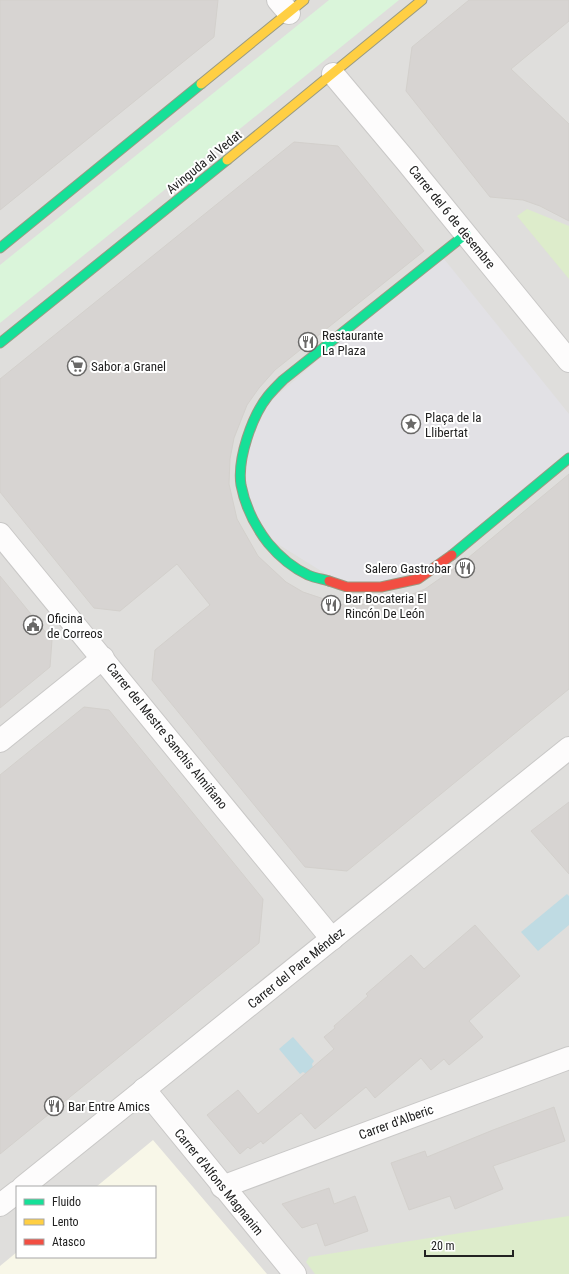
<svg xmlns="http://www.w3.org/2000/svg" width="569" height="1274" viewBox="0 0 569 1274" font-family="'Roboto Condensed',sans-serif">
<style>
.residential{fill:#dfdedc;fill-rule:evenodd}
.education{fill:#f8f7e8}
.grass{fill:#ddeccb}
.park{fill:#daf5da}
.plaza{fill:#e2e1e5}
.water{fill:#bfdbe3}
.building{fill:#d7d4d2;stroke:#d3d0cc}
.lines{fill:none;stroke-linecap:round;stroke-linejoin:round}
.street-casing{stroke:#c9c8c7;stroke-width:24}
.fast-casing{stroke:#999a82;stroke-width:11}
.slow-casing{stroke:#999a82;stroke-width:11}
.jam-casing{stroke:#999a82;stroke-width:11}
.street{stroke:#fdfcfc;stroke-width:22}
.fast{stroke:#16e098;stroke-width:9}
.slow{stroke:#ffcf43;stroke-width:9}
.jam{stroke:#f24e42;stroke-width:9}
.labels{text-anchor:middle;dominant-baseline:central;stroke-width:4;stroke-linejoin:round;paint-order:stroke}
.street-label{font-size:13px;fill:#222;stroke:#fff}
.poi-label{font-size:13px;fill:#222;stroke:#fff;text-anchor:start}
</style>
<rect width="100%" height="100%" fill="#f0eeeb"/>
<path class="residential" d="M0,0h569v1274h-569zM17,1187h138v70h-138z"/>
<path class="education" d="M153,1140l114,134h-267v-8l17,-14v5h138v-70h-59z"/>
<g class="grass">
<path d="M527,209l42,17v53l-52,-63z"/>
<path d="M569,1216v58h-254l-9,-12 3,-5z"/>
</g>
<path class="park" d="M329,0h70l-399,323v-58z"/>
<path class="plaza" d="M440,254l129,160v44l-151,121 -71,8 -87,-54 -19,-49 17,-72z"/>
<g class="water">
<path d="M567,894l2,2v29l-31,26 -17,-19z"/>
<path d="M293,1037l21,24 -2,3 1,4 -6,6 -4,-2 -3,2 -21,-25z"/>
</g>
<g class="building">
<path d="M0,0h218l-4,37 -214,173z"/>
<path d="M469,0h100v21l-58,48 58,55v97l-29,-15 -17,-6 -33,-3 -84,-106 6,-44z"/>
<path d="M294,142l44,4 86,105 -149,119 -16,18 -12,17 -13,33 -4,21 -1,25 8,35 21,37 28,26 17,10 36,12 19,1 38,-4 29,-12 37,-26 107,-89v215l-222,182 -42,-4 -153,-187 3,-30 55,-45 -33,-41 -57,47 -26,-3 -94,-116v-113z"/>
<path d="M0,576l52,64 -2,27 -50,41z"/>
<path d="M84,707l25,3 154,189 -4,44 -259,211v-379z"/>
<path d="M569,802v72l-38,-43z"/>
<path d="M475,925l45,51 -51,45 14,16 -34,28 -5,-6 -13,11 -10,-12 -46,40 -9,-11 -51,42 -14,-16 -38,31 -2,-3 -11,8 -2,-2 -8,7 -33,-39 31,-25 20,24 76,-65 -10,-12 11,-9 -1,-2 34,-30 -2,-2 45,-39 13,14z"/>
<path d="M554,1107l11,34 -72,25 10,23 -48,20 -5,-13 -41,14 -18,-47 34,-12 2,6 66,-27z"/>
<path d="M329,1188l5,16 21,-8 13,35 -43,15 -8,-23 -15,5 -20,-24z"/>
</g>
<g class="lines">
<defs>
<g id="street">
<path d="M278,0l11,13"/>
<path d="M333,74l73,87 163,200"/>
<path d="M0,534l332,405"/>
<path d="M0,741l103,-83"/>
<path d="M144,1089l151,185"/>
<path d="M23,1187l546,-439"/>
<path d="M222,1187l347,-129"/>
<path d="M0,1205l17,-13"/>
</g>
<g id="fast">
<path d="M0,248l201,-164"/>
<path d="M0,343l227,-183"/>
<path d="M452,555l117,-97"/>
<path d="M329,581c-7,-2 -14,-3 -21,-6 -15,-7 -30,-20 -40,-32 -13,-17 -23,-37 -27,-58 -4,-26 11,-69 27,-89 5,-6 10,-11 15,-16l183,-146"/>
</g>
<g id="slow">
<path d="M201,84l103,-84"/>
<path d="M227,160l195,-160"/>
</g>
<path id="jam" d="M329,581l18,6h34l37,-8 34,-24"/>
</defs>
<use href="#street" class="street-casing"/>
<use href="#fast" class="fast-casing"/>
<use href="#slow" class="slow-casing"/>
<use href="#jam" class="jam-casing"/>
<use href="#street" class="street"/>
<use href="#fast" class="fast"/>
<use href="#slow" class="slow"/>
<use href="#jam" class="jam"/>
</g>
<defs>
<symbol id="restaurant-ring" viewBox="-11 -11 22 22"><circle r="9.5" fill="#fff" stroke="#6a6968" stroke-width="1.5"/><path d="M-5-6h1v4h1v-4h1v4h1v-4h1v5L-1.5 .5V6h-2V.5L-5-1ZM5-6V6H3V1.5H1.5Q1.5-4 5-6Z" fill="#6a6968"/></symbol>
<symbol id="supermarket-ring" viewBox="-11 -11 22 22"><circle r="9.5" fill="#fff" stroke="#6a6968" stroke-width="1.5"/><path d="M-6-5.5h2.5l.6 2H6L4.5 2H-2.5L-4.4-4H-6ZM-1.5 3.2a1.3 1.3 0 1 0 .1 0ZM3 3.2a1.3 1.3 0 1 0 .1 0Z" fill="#6a6968"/></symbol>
<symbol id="sight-ring" viewBox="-11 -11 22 22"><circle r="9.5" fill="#fff" stroke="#6a6968" stroke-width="1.5"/><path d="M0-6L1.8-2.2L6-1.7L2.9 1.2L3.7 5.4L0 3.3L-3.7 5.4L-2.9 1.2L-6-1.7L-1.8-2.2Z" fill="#6a6968"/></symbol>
<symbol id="civic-ring" viewBox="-11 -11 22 22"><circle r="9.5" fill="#fff" stroke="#6a6968" stroke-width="1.5"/><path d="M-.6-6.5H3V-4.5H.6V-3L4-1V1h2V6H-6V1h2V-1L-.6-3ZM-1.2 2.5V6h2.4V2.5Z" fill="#6a6968"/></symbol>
</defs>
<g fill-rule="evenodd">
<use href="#restaurant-ring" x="297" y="331" width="22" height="22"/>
<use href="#supermarket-ring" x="66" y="355" width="22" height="22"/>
<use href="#sight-ring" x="400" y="413" width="22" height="22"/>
<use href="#restaurant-ring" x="454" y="557" width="22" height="22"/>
<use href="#restaurant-ring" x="320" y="594" width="22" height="22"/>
<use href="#civic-ring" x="22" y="614" width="22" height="22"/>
<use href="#restaurant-ring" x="43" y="1095" width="22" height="22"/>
</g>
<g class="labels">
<g class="street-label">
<text transform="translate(204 162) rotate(-39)">Avinguda al Vedat</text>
<text transform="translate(452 217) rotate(51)">Carrer del 6 de desembre</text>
<text transform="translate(167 736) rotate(51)">Carrer del Mestre Sanchis Almiñano</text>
<text transform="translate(296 968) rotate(-39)">Carrer del Pare Méndez</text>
<text transform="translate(396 1122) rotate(-20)">Carrer d'Alberic</text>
<text transform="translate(219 1182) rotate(51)">Carrer d'Alfons Magnanim</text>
</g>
<g class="poi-label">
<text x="322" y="335">Restaurante<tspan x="322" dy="15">La Plaza</tspan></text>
<text x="91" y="366">Sabor a Granel</text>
<text x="425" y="417">Plaça de la<tspan x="425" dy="15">Llibertat</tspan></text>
<text x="451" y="568" text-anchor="end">Salero Gastrobar</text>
<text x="345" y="598">Bar Bocateria El<tspan x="345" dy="15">Rincón De León</tspan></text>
<text x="47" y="618">Oficina<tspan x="47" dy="15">de Correos</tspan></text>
<text x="68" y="1106">Bar Entre Amics</text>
</g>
</g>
<rect x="16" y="1186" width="140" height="72" fill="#ffffff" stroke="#a7a7a7"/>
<rect x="24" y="1199" width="20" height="6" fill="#16e098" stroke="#a7a7a7"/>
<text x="52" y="1206" font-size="12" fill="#222222">Fluido</text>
<rect x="24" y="1219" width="20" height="6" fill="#ffcf43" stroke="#a7a7a7"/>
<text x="52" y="1226" font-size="12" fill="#222222">Lento</text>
<rect x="24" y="1239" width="20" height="6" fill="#f24e42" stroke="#a7a7a7"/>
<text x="52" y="1246" font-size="12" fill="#222222">Atasco</text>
<path d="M425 1250v6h88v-6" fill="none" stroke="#222222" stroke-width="2"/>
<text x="431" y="1250" font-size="12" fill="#222222" stroke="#ffffff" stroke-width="3" paint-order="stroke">20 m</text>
</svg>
